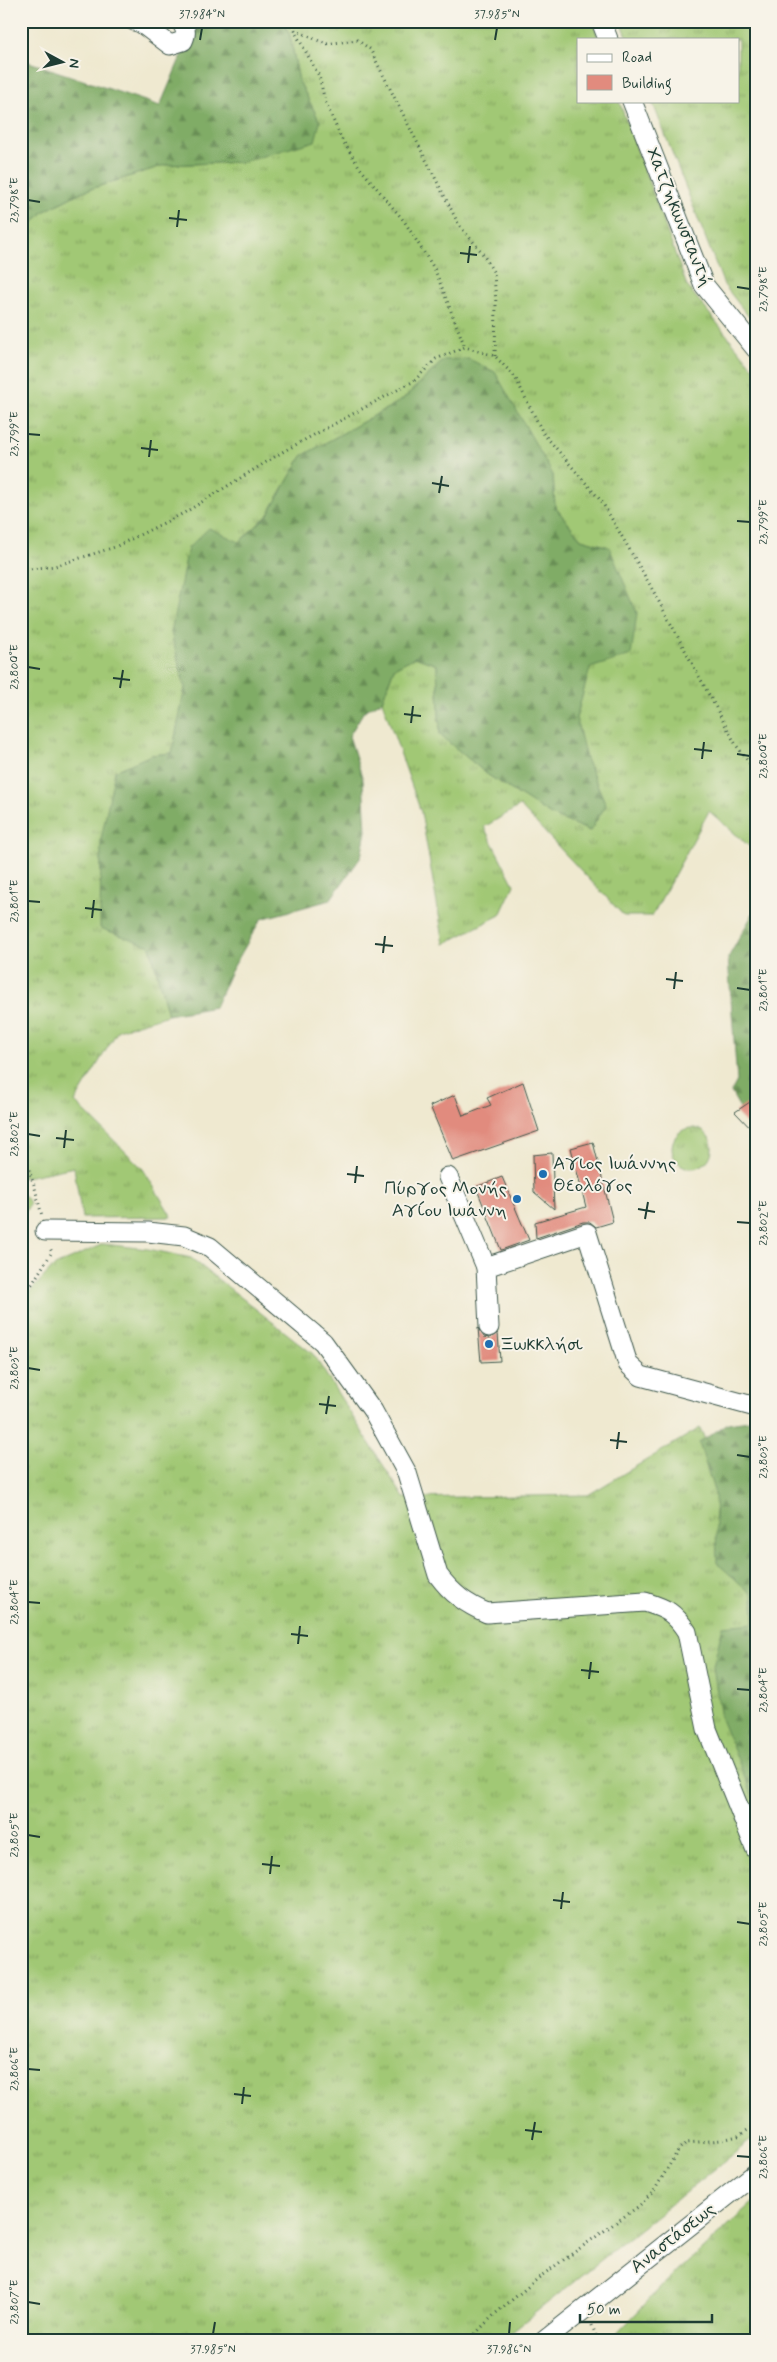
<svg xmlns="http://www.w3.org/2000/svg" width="777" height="2362" viewBox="0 0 777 2362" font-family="Mynerve,sans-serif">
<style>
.grass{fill:url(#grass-tufts);stroke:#608254}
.forest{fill:url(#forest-firs);stroke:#50744d}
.building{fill:#e18b7e}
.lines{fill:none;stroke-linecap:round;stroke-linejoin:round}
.minor-casing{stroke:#3e574b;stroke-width:21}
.path{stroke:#3e574b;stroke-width:3;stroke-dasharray:1 4;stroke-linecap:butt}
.minor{stroke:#fff;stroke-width:19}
.ticks{fill:none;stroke:#1f3d34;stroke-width:2}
.poi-dot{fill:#1f6fb2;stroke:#f7f3e8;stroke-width:2}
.labels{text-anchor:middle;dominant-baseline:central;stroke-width:4;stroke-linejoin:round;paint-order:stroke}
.street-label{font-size:19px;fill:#1f3d34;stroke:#f7f3e8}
.poi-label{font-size:19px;fill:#1f3d34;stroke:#f7f3e8;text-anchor:start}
.neatline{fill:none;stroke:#1f3d34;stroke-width:2}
.ticks-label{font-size:12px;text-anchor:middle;fill:#1f3d34}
</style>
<defs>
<pattern id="grass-tufts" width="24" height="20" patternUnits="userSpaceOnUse" patternTransform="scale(1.25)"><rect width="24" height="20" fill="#a1c874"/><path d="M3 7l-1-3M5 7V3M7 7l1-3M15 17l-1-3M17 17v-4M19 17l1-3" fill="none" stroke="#83a460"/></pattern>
<pattern id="forest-firs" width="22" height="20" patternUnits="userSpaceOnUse" patternTransform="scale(1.25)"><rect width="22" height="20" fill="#80ac66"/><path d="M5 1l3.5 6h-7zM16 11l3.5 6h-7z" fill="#688d55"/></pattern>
</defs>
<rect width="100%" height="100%" fill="#f7f3e8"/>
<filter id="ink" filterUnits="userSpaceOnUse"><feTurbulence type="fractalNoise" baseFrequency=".02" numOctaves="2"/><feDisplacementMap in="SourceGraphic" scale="10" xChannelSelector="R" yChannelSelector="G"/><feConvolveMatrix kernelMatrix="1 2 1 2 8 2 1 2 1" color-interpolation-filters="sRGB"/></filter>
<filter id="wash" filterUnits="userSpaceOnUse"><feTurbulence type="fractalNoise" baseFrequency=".0096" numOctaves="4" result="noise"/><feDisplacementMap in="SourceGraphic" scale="20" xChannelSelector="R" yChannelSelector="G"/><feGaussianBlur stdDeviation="1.12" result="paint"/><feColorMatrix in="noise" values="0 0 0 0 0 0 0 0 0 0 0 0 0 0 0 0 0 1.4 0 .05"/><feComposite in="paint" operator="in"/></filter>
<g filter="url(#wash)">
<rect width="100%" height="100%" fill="#efe9d0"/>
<g class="grass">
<path d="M283,21h311l4,18h-20v62h41l68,185 69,85v481l-47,-41 -57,105h-28l-104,-110 -36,21 30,58 -14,30 -56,29 -23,-132 -39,-111 12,-33 21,-11 22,8 3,70 48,40 63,40 39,16 16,-26 -20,-46 -10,-41 14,-50 19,-121 -28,-8 -26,-32 -2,-32 -109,-115 -42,40 -100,56 -35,60 -29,27 -67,89 14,56 -13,65 -21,2 -1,191 18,69 -50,15 -43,72 68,67 29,48 -90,1 -8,-51 -53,11v-941l22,-25 38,-20 84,-27 77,-3 78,-40 -21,-41 -9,-45z"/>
<path d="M621,21h135v88l-6,5 6,12v200l-32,-41 -72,-184h86v-62h-110z"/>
<circle cx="692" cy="1148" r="20"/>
<path d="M21,1193l9,10 -9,17z"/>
<path d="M103,1244l45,5 43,9 122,96 91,144 184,-3 112,-67 52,118 4,34v556l-256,205h-479v-1040l32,-34z"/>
<path d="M756,2200v141h-146l53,-56z"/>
</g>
<g class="forest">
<path d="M190,21h93l7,15 9,45 21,41 -5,19 -73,21 -77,3 -84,27 -38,20 -22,25 2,-177 137,46 31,-73z"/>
<path d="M469,359l26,13 58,103 2,32 26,32 28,8 28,66 -6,42 -41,13 -14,50 10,41 20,46 -16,26 -39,-16 -63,-40 -48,-40 -3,-70 -22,-8 -21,11 -12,33 -18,10 -15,25 14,44 3,51 -5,26 -31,43 -69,19 -31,54 -15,34 -47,8 -18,-69 -50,-18 1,-89 14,-68 36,-16 21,-2 13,-65 -14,-56 17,-84 21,-20 30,14 28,-26 35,-60 100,-56 42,-40z"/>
<path d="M756,908v229l-25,-45 6,-11 -9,-123z"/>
<path d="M756,1419v385l-35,-85 -8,-53 10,-40 31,-3 -1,-28 -36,-32 -2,-69 -16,-51 29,-20z"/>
</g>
<g id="blocks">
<g class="building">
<path d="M523,1082l16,49 -86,30 -23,-55 25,-11 8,21 28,-11 -4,-7z"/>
<path d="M756,1098v36l-21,-22z"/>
<path d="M593,1142l20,80 -17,5 -6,-5h-7l-47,16 -1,-16 51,-15 -15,-59z"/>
<path d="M552,1153l2,56 -20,-17 -1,-37z"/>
<path d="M502,1177l27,63 -28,10 -25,-63z"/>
<path d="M478,1328l6,9 6,1 8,-5 2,28 -19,1z"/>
</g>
</g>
</g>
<g filter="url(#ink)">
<use href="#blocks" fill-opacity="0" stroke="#3e574b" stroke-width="1"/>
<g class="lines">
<defs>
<g id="minor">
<path d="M134,21l7,2 29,22 13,-4c4,-8 3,-13 -3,-20"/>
<path d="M601,21l7,18"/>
<path d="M632,101l72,184 52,64"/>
<path d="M448,1177l38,90"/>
<path d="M45,1231l103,1 36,4 26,11 113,95 50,69 34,62 31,102c14,19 28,29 49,38l158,-11c22,7 29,10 42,30l20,97 49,121"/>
<path d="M489,1327l-3,-60 101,-34 41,131 13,12 115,31"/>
<path d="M544,2341l212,-168"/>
</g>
</defs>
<use href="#minor" class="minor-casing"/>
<g class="path">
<path d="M289,21l30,55 6,25 16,37 19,30 44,53 31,49 30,77"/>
<path d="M295,30l31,14 31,-4 13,9 89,176 22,26 13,22 2,31 -1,52"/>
<path d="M21,570l34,-4 60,-19 69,-34 100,-62 130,-70 22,-22 29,-12 30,9 20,21 28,56 59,69 48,83 86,160 20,27"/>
<path d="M21,1146l14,42 7,28"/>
<path d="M21,1295l11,-11 20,-32 -2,-4"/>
<path d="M592,2325l6,16"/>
<path d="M468,2341l28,-28 45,-37 98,-70 15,-15 25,-42 7,-6 36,-3 16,-4 18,-11"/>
</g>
<use href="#minor" class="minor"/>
</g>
</g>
<path class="ticks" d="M200,40l2,-12M495,40l2,-12M28,200l12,2M169,218l18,2M177,227l2,-17M460,253l17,2M468,263l2,-17M737,287l13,2M28,434l12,1M141,448l17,2M149,457l2,-17M432,483l17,3M439,493l3,-17M737,521l13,1M28,667l12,2M113,678l17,2M120,688l3,-18M404,714l17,2M411,723l2,-17M694,749l18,2M737,754l13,2M702,759l2,-17M28,901l12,1M85,908l17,2M92,918l2,-18M375,944l18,2M383,953l2,-17M666,979l17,2M737,988l13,2M674,989l2,-17M28,1134l12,2M56,1138l18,2M64,1148l2,-18M347,1174l17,2M355,1183l2,-17M638,1209l17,3M645,1219l3,-17M737,1222l13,1M28,1368l12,2M319,1404l17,2M326,1414l3,-18M610,1440l17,2M617,1449l2,-17M737,1455l13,2M28,1602l12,1M291,1634l17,2M298,1644l2,-18M581,1670l18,2M589,1679l2,-17M737,1689l13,1M28,1835l12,2M262,1864l18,2M270,1874l2,-18M553,1900l17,2M561,1909l2,-17M737,1922l13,2M28,2069l12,1M234,2094l17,2M242,2104l2,-17M525,2130l17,2M532,2140l3,-18M737,2156l13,1M28,2302l12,2M213,2334l2,-12M509,2334l1,-12"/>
<g class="poi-dot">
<circle cx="543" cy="1174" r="5"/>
<circle cx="517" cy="1199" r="5"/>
<circle cx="489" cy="1344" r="5"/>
</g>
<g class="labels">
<g class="street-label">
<text transform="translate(679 217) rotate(68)">Χατζηκωνσταντή</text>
<text transform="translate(673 2238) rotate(-38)">Αναστάσεως</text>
</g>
<g class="poi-label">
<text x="553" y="1163">Αγιος Ιωάννης<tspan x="553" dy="22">Θεολόγος</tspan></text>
<text x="507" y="1188" text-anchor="end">Πύργος Μονής<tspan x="507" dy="22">Αγίου Ιωάννη</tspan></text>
<text x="499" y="1344">Ξωκκλήσι</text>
</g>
</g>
<rect width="777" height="2362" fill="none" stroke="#f7f3e8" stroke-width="55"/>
<rect x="577" y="38" width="162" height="65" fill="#f7f3e8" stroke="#a1aaa0"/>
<rect x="587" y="54" width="25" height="8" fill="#ffffff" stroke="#a1aaa0"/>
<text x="622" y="62" font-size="15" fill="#1f3d34">Road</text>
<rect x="587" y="75" width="25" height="15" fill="#e18b7e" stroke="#a1aaa0"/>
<text x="622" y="88" font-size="15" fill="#1f3d34">Building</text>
<g transform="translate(62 62) rotate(97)" stroke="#f7f3e8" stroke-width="4" paint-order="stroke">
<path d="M0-4L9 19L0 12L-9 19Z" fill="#1f3d34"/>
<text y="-8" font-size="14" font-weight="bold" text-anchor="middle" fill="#1f3d34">N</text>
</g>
<path d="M580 2314v8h132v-8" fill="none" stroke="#1f3d34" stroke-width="2.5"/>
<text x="587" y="2314" font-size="15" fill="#1f3d34" stroke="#f7f3e8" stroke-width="4" paint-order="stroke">50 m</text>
<rect x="28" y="28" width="722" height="2306" class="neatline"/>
<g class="ticks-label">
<text x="202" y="18">37.984°N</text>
<text x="497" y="18">37.985°N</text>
<text transform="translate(14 200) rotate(-90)" y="4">23.798°E</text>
<text transform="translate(763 289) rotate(-90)" y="4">23.798°E</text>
<text transform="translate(14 434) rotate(-90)" y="4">23.799°E</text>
<text transform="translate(763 522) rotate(-90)" y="4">23.799°E</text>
<text transform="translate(14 667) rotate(-90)" y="4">23.800°E</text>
<text transform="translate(763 756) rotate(-90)" y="4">23.800°E</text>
<text transform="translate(14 901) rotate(-90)" y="4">23.801°E</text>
<text transform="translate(763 990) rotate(-90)" y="4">23.801°E</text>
<text transform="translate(14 1134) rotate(-90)" y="4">23.802°E</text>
<text transform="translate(763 1223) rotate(-90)" y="4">23.802°E</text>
<text transform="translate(14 1368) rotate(-90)" y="4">23.803°E</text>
<text transform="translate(763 1457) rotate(-90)" y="4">23.803°E</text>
<text transform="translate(14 1602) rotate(-90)" y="4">23.804°E</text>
<text transform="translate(763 1690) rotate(-90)" y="4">23.804°E</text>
<text transform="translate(14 1835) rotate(-90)" y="4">23.805°E</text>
<text transform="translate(763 1924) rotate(-90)" y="4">23.805°E</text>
<text transform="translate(14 2069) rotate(-90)" y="4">23.806°E</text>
<text transform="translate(763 2157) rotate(-90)" y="4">23.806°E</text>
<text transform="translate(14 2302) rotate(-90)" y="4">23.807°E</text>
<text x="213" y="2353">37.985°N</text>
<text x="509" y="2353">37.986°N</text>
</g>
</svg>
